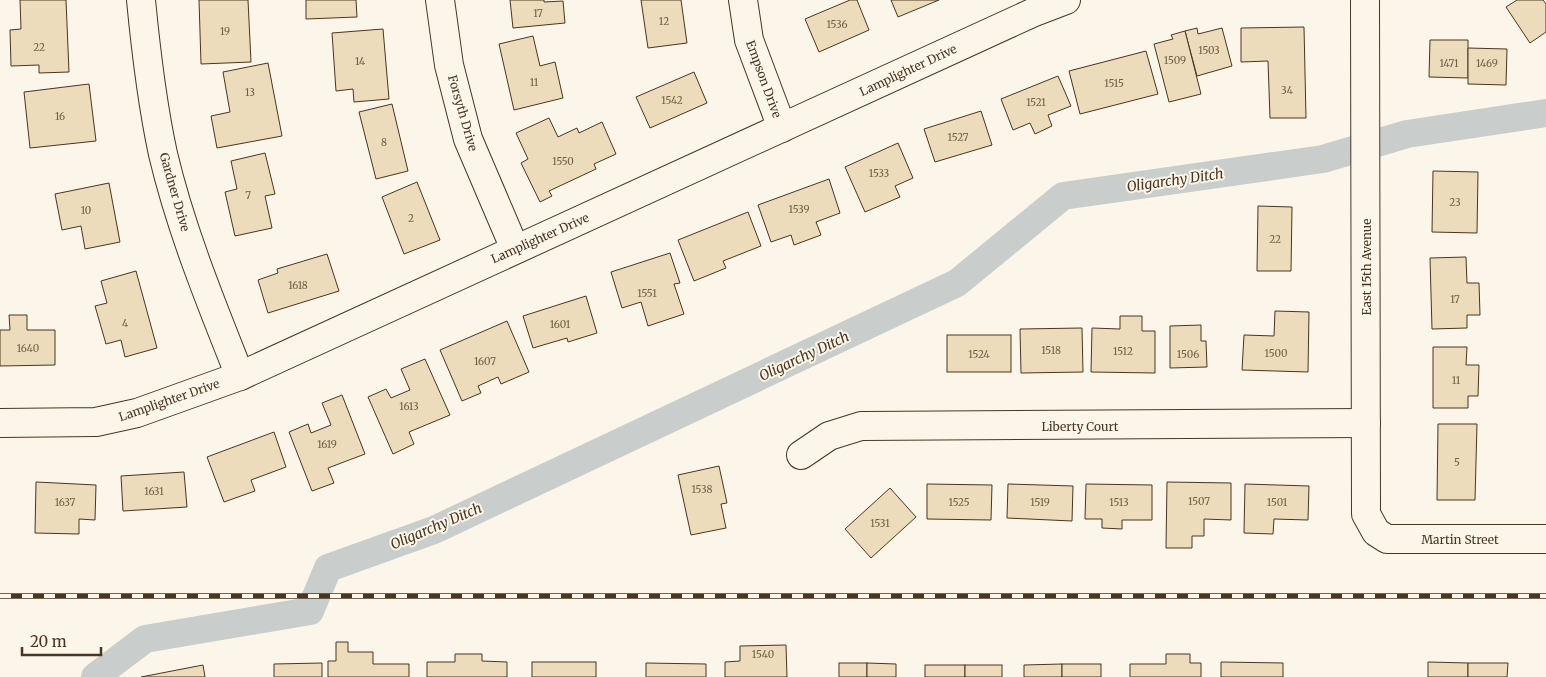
<svg xmlns="http://www.w3.org/2000/svg" width="1546" height="677" viewBox="0 0 1546 677" font-family="Merriweather,serif">
<style>
.lines{fill:none;stroke-linecap:round;stroke-linejoin:round}
.canal{stroke:#c9cecd;stroke-width:28}
.building{fill:#ecdcbc;stroke:#4a3520}
.minor-casing{stroke:#4a3520;stroke-width:30}
.minor{stroke:#fbf6e9;stroke-width:28}
.rail-casing{stroke:#4a3520;stroke-width:5.5}
.rail{stroke:#fbf6e9;stroke-width:4;stroke-dasharray:11;stroke-linecap:butt}
.labels{text-anchor:middle;dominant-baseline:central;stroke-width:4;stroke-linejoin:round;paint-order:stroke}
.number-label{font-size:10px;fill:#725f47}
.street-label{font-size:12px;fill:#4a3520;stroke:#fbf6e9}
.water-label{font-size:14px;font-style:italic;fill:#4a3520;stroke:#fbf6e9}
</style>
<rect width="100%" height="100%" fill="#fbf6e9"/>
<g class="lines">
<path class="canal" d="M95,677l50,-38 165,-28 18,-43 106,-38 523,-247 106,-87 260,-37 84,-25 139,-21"/>
</g>
<g class="building">
<path d="M20,0h46l3,72 -30,1v-8l-28,1 -1,-36 11,-1z"/>
<path d="M199,0h49l3,62 -50,2z"/>
<path d="M306,0h50l1,17 -51,2z"/>
<path d="M510,0h34v2l19,-1 2,22 -52,5z"/>
<path d="M641,0h40l6,43 -39,5z"/>
<path d="M850,0h7l12,30 -50,22 -14,-33z"/>
<path d="M891,0h48l-41,17z"/>
<path d="M1517,0h26l3,4v28l-16,11 -24,-36z"/>
<path d="M1304,27l2,91h-36l-2,-57 -27,1v-34z"/>
<path d="M1197,28l1,6 24,-6 10,38 -35,10 -12,-45z"/>
<path d="M383,29l6,70 -35,3 -1,-13 -17,2 -4,-58z"/>
<path d="M1185,31l16,63 -32,8 -15,-58 19,-5 -2,-4z"/>
<path d="M533,36l7,30 15,-4 8,36 -49,12 -15,-66z"/>
<path d="M1430,40h38v38l-39,-1z"/>
<path d="M1468,48l39,1 -1,36 -38,-1z"/>
<path d="M1146,51l12,43 -78,20 -11,-43z"/>
<path d="M268,63l14,73 -65,12 -6,-32 19,-4 -7,-40z"/>
<path d="M694,72l13,31 -57,25 -14,-31z"/>
<path d="M1058,76l13,30 -23,9 4,11 -17,8 -5,-11 -17,7 -12,-31z"/>
<path d="M89,84l7,57 -66,7 -6,-56z"/>
<path d="M392,104l16,67 -32,8 -17,-67z"/>
<path d="M981,111l11,34 -57,17 -11,-33z"/>
<path d="M549,118l9,19 19,-9 2,5 23,-11 14,32 -22,10 2,5 -47,22 3,5 -12,6 -19,-39 7,-4 -12,-26z"/>
<path d="M898,143l15,35 -18,8 5,11 -35,15 -20,-45z"/>
<path d="M265,153l10,41 -10,2 7,32 -37,8 -10,-44 12,-3 -6,-28z"/>
<path d="M1433,171l45,1 -1,61 -45,-1z"/>
<path d="M829,179l11,34 -24,9 5,13 -27,10 -3,-10 -20,7 -13,-37z"/>
<path d="M417,182l23,58 -36,14 -22,-57z"/>
<path d="M109,183l11,59 -35,7 -4,-23 -19,4 -7,-36z"/>
<path d="M1258,206l34,1 -1,64h-34z"/>
<path d="M748,212l13,34 -38,15 3,7 -32,13 -16,-41z"/>
<path d="M670,253l10,30 -6,1 10,30 -36,12 -7,-24 -19,6 -11,-36z"/>
<path d="M327,254l12,37 -71,22 -10,-33 20,-7 -1,-4z"/>
<path d="M1466,257l1,26h12l1,32h-13v13l-35,1 -2,-71z"/>
<path d="M136,271l21,77 -32,9 -4,-17 -15,4 -11,-38 12,-3 -6,-22z"/>
<path d="M586,296l11,37 -29,9 -1,-4 -34,10 -10,-32z"/>
<path d="M1275,311l34,1 -1,60 -66,-2 2,-35 30,1z"/>
<path d="M9,315h18v15h28v35l-55,1v-36h10z"/>
<path d="M1120,316h22v15h13v42l-64,-1 1,-44 28,1z"/>
<path d="M507,321l22,51 -28,12 -3,-7 -20,9 3,7 -19,8 -22,-51z"/>
<path d="M1201,325v16h5l1,26 -37,1v-42z"/>
<path d="M1082,328l1,44 -62,1 -1,-44z"/>
<rect x="947" y="335" width="64" height="37"/>
<path d="M1433,347h34l-1,18h13l-1,31h-10v12h-35z"/>
<path d="M425,359l25,56 -41,17 5,12 -21,10 -25,-57 18,-8 5,9 19,-8 -9,-21z"/>
<path d="M342,395l23,59 -37,14 6,15 -22,8 -23,-59 19,-8 3,9 20,-8 -9,-22z"/>
<path d="M1438,424h39l-2,76h-38z"/>
<path d="M274,432l12,35 -35,13 4,11 -31,11 -17,-45z"/>
<path d="M719,466l8,37 -6,1 5,24 -35,7 -13,-60z"/>
<path d="M184,472l3,35 -64,4 -2,-35z"/>
<path d="M36,482l60,3 -1,35 -16,-1v15l-44,-1z"/>
<path d="M1167,482l64,1v37l-27,-1v17h-12v12h-26z"/>
<path d="M927,484l65,1 -1,35 -64,-1z"/>
<path d="M1008,484l65,2 -1,35 -65,-3z"/>
<path d="M1086,484l66,1v35h-30v9l-20,-1v-9h-17z"/>
<path d="M1245,484l64,2 -1,34 -34,-1 -1,15 -29,-1z"/>
<path d="M890,488l26,29 -45,41 -26,-29z"/>
<path d="M336,642h12v10h25v12h36v13h-81v-16h8z"/>
<path d="M786,645l1,32h-62v-15l15,-1v-15z"/>
<path d="M455,654h27v7l25,1v15h-80v-15h28z"/>
<path d="M1166,654h24v9h11v14h-71v-13h36z"/>
<rect x="532" y="662" width="64" height="15"/>
<path d="M1221,662l62,1v14h-62z"/>
<path d="M1428,662l40,1v14h-40z"/>
<path d="M322,663v14h-48v-13z"/>
<path d="M646,663l60,1v13h-60z"/>
<rect x="839" y="663" width="28" height="14"/>
<path d="M867,663l29,1v13h-29z"/>
<path d="M1468,663h40l-1,14h-39z"/>
<path d="M1062,664v13h-38v-12z"/>
<rect x="1062" y="664" width="39" height="13"/>
<path d="M203,665l2,12h-64z"/>
<rect x="925" y="665" width="40" height="12"/>
<rect x="965" y="665" width="37" height="12"/>
</g>
<g class="lines">
<defs>
<g id="minor">
<path d="M141,0c5,52 11,103 22,154 18,76 48,149 77,222"/>
<path d="M440,0l9,65 19,74 47,110"/>
<path d="M743,0l6,40 33,88"/>
<path d="M1365,0l1,514 10,18 11,7h159"/>
<path d="M0,423l96,-1 41,-9 103,-37 792,-363 34,-13"/>
<path d="M801,455l28,-19 32,-10 505,-3"/>
</g>
</defs>
<use href="#minor" class="minor-casing"/>
<use href="#minor" class="minor"/>
<defs>
<path id="rail" d="M0,596h1546"/>
</defs>
<use href="#rail" class="rail-casing"/>
<use href="#rail" class="rail"/>
</g>
<g class="labels">
<g class="number-label">
<text x="538" y="13">17</text>
<text x="664" y="21">12</text>
<text x="837" y="24">1536</text>
<text x="225" y="31">19</text>
<text x="39" y="47">22</text>
<text x="1209" y="50">1503</text>
<text x="1175" y="60">1509</text>
<text x="360" y="61">14</text>
<text x="1449" y="63">1471</text>
<text x="1487" y="63">1469</text>
<text x="534" y="82">11</text>
<text x="1114" y="83">1515</text>
<text x="1287" y="90">34</text>
<text x="250" y="92">13</text>
<text x="672" y="100">1542</text>
<text x="1036" y="102">1521</text>
<text x="60" y="116">16</text>
<text x="958" y="137">1527</text>
<text x="384" y="142">8</text>
<text x="563" y="161">1550</text>
<text x="879" y="173">1533</text>
<text x="248" y="195">7</text>
<text x="1455" y="202">23</text>
<text x="799" y="209">1539</text>
<text x="86" y="210">10</text>
<text x="411" y="218">2</text>
<text x="1275" y="239">22</text>
<text x="298" y="285">1618</text>
<text x="647" y="293">1551</text>
<text x="1455" y="299">17</text>
<text x="125" y="323">4</text>
<text x="560" y="324">1601</text>
<text x="28" y="348">1640</text>
<text x="1051" y="350">1518</text>
<text x="1123" y="351">1512</text>
<text x="1276" y="353">1500</text>
<text x="979" y="354">1524</text>
<text x="1188" y="354">1506</text>
<text x="485" y="361">1607</text>
<text x="1456" y="380">11</text>
<text x="409" y="406">1613</text>
<text x="327" y="444">1619</text>
<text x="1457" y="462">5</text>
<text x="702" y="489">1538</text>
<text x="154" y="491">1631</text>
<text x="1199" y="501">1507</text>
<text x="65" y="502">1637</text>
<text x="959" y="502">1525</text>
<text x="1040" y="502">1519</text>
<text x="1119" y="502">1513</text>
<text x="1277" y="502">1501</text>
<text x="880" y="523">1531</text>
<text x="763" y="654">1540</text>
</g>
<g class="street-label">
<text transform="translate(908 70) rotate(-25)">Lamplighter Drive</text>
<text transform="translate(764 79) rotate(70)">Empson Drive</text>
<text transform="translate(463 113) rotate(74)">Forsyth Drive</text>
<text transform="translate(175 192) rotate(74)">Gardner Drive</text>
<text transform="translate(540 238) rotate(-24)">Lamplighter Drive</text>
<text transform="translate(1366 267) rotate(-90)">East 15th Avenue</text>
<text transform="translate(169 400) rotate(-19)">Lamplighter Drive</text>
<text x="1080" y="426">Liberty Court</text>
<text x="1460" y="539">Martin Street</text>
</g>
<g class="water-label">
<text transform="translate(1175 180) rotate(-8)">Oligarchy Ditch</text>
<text transform="translate(804 356) rotate(-25)">Oligarchy Ditch</text>
<text transform="translate(436 526) rotate(-23)">Oligarchy Ditch</text>
</g>
</g>
<path d="M22 647v8h79v-8" fill="none" stroke="#4a3520" stroke-width="2.5"/>
<text x="30" y="647" font-size="15" fill="#4a3520" stroke="#fbf6e9" stroke-width="4" paint-order="stroke">20 m</text>
</svg>
